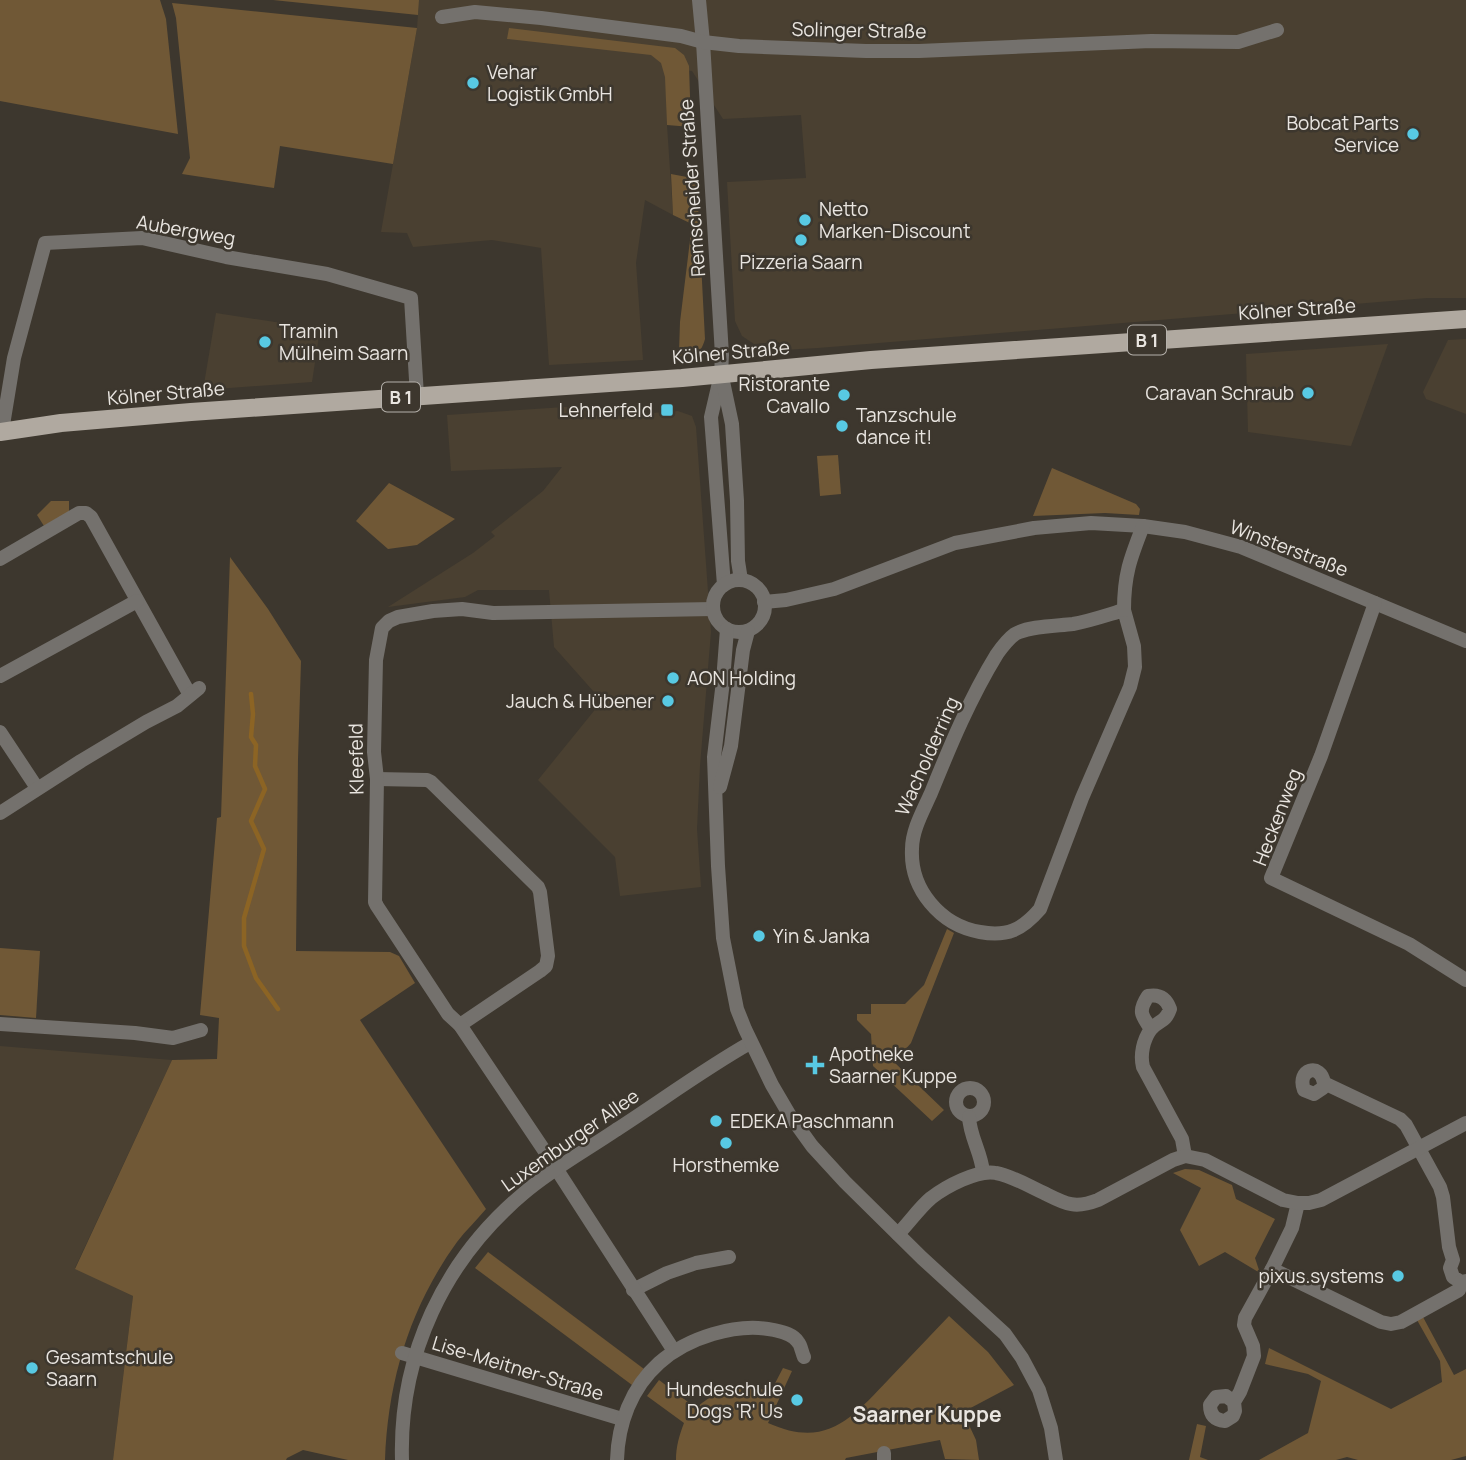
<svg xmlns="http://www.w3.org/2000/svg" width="1466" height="1460" viewBox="0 0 1466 1460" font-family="Manrope,sans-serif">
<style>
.built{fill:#4a4031}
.green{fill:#705836}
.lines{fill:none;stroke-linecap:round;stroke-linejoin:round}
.stream{stroke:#8c6424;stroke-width:4.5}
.minor{stroke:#74716d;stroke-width:14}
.tertiary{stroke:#74716d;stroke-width:14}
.primary{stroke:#b0a9a0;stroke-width:18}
.poi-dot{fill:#58c9e3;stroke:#3d372e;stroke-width:2.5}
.labels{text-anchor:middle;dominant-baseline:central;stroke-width:5;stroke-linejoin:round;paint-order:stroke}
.shield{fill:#3d372e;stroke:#b5b1ab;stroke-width:2}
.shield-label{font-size:18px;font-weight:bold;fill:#e9e5e0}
.street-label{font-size:19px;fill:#e9e5e0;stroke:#3d372e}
.poi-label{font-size:19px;fill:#e9e5e0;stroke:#3d372e;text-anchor:start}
.neighbourhood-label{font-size:21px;font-weight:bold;fill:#e9e5e0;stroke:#3d372e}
</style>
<rect width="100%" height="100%" fill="#3d372e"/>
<g class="built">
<path d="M419,0h1047v298h-39l-609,50 -37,2 -2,-8 -25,2 -12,-8 -7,-15 -8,-139 79,-4 -5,-63 -78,4 -31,-48 -26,-3 1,57 6,90 -28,-15 -9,63 7,97 -94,5 -8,-117 -49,-8 -79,7 -6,-14 -26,-1 36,-204z"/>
<path d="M216,313l104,16 -8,53 -109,8z"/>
<path d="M1466,339v75l-40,-15 -3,-7 25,-52z"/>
<path d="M1388,344l-37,102 -103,-14 -2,-78z"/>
<path d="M565,407l15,2 20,8 78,-6 14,5 4,11 15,205 -11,134 -3,63 4,58 -81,9 -5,-39 -77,-77 64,-79 -48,-54 -5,-57h-71l-13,7 -77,10 85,-54 22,-17 -4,-4 52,-41 19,-24 -111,4 -4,-56z"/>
<path d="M0,1046l172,14 -97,208 58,28 -20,164h-113z"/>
</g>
<g class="green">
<path d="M0,0h160l6,19 12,115 -178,-33z"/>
<path d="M273,0h146l-1,15z"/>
<path d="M172,3l245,25 -24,136 -113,-18 -6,42 -92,-14 8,-16 -14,-140z"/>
<path d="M509,28l166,20 9,7 5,11 2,61 -24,-2 -2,-48 -4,-14 -10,-8 -144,-16z"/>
<path d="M671,174l16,3 10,8 8,154c-5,18 -12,16 -29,17l3,-4 1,-30 12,-98 -19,-9z"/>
<path d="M838,455l3,39 -21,2 -3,-40z"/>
<path d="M1052,468l84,36 4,5 -1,6 -34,-2 -72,3z"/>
<path d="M389,483l66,36 -38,26 -29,4 -32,-28z"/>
<path d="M51,501h18v11l-25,14 -7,-11z"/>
<path d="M230,557l38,52 33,52 -3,98 -2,192 94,1 9,4 16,27 -55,37 126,189c-9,11 -20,21 -29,33 -47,65 -69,138 -72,218h-37l-45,-10 -16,8 -1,2h-173l20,-164 -58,-27 97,-209 45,-1 2,-41 -19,-3 17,-197 4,-1z"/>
<path d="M947,929l7,4 -43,110 -17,19 50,48 -12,11 -59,-55 -2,-32 -14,-14v-6h14v-10h34l19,-19z"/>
<path d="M0,948l40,3 -4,67 -36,-3z"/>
<path d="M1185,1169l14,1 33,15 4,14 39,20 -20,39 5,15 -35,-21 -26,14 -19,-36 21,-42 -28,-15z"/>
<path d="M488,1252l156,117 -12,16 -157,-117z"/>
<path d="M949,1316l39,36 26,33 -51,27 13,28 3,20 -34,-1 -5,-19 -94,18 -1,2h-169c0,-13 3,-24 8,-37l-37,-27 12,-16 37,28c25,-21 43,-24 75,-17l12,-23 9,3 -24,52c58,26 83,-4 121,-44 20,-21 40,-42 60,-63z"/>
<path d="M1423,1317l31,58 12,-6v87l-15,4h-93l-11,-3 -11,3h-77l49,-27 13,-52 -13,-7 -43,-10 4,-16 122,61 51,-27 -2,-21 -23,-41z"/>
<path d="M1197,1424l9,2 -6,31 8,3h-19z"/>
</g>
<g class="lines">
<path class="stream" d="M251,694l2,20 -2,23 5,8 -1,21 10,23 -14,32 13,28 -20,69v28l12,32 22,31"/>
<g class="minor">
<path d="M699,0l4,42 19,313 -1,19"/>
<path d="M442,17l33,-5 66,6 140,18 22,6 36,4 127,5h53l232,-10 87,1 39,-12"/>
<path d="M2,431l12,-73 31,-115 97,-5 84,19 101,17 84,24 6,98"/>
<path d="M0,559l79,-46h7l5,4 99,178"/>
<path d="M764,602l22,-2 48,-11 121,-46 79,-15 57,-5 52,3 42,6 56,15 225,94"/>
<path d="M1375,603l-54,153 -50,122 138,66 57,36"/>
<path d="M1124,610l10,36 1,21 -5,20 -48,111 -42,111c-18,21 -33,28 -60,23 -40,-7 -70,-43 -68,-83 0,-19 11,-38 19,-56 19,-47 39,-95 66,-139 5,-7 11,-15 18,-20 14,-8 41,-8 58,-10 17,-3 34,-9 51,-14z"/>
<path d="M1124,610c0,-35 6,-51 19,-84"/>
<path d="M0,676l137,-75"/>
<path d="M0,732l37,56"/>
<path d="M377,779l50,1 4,2 107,105 2,5 8,64 -2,10 -6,5 -80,54"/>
<path d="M0,813l81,-52 65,-39 31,-16 22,-18"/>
<path d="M0,1024l135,9 38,5 28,-8"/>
<path d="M1151,1029c-10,-14 -13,-18 -3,-33 11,-2 18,2 22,13 -5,14 -11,11 -19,20 -8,11 -11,26 -8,38l39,72 3,17"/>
<path d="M1324,1083l-1,5 -9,6 -10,-4c-8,-21 17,-28 20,-7l76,36 6,6 34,62 3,10 6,50 4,13 -3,8 3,9 8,5 5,-1"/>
<circle cx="970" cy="1102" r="14"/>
<path d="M969,1117c1,20 12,35 14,55"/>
<path d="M1298,1203l-6,25 -20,41 109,53 10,2 10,-2 58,-32 2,-8"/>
<path d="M898,1234c11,-11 21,-26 33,-36 14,-11 47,-29 65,-25 17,3 34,14 50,21 20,10 29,15 52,6l75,-40 12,-4 20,4 78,40 15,3h11l12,-3 145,-77"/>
<path d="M633,1290l34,-17 29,-10 33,-6"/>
<path d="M674,1351l-124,-192 -90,-134 -12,-11 -71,-108 -2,-4 2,-123 -3,-27 2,-92 6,-32 7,-7 9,-4 35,-6 29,-2 31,4 220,-4"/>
<path d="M402,1353l220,66"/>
<path d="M1234,1402l-8,-6 -10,1 -6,8c0,10 5,15 15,16l8,-5 2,-5 -1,-9 6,-10 14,-36 -1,-10 -9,-21 1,-7 27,-49"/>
<path d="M884,1453v7"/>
<path d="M402,1460c-3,-105 42,-200 122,-267 28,-24 61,-42 92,-63 45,-29 88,-61 134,-87"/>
<path d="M617,1460c1,-36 14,-72 42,-97 28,-25 77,-41 115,-33 8,2 19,4 24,12 3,3 4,11 6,15"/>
</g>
<g class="tertiary">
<path d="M721,374l-10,43 13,168"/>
<path d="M722,377l10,47 5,77 1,60 3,19"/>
<circle cx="739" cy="606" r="26"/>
<path d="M727,629l-4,52 -9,76 4,109 5,72 14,71 8,20 27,56 17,29 23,32 33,36 77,76 83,76 17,24 17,32 12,38 5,32"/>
<path d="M720,787l11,-41 12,-96 5,-19"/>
</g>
<path class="primary" d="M0,432l61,-9 130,-11 491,-34 189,-18 595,-41"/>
</g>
<g class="poi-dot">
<circle cx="473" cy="83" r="7"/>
<circle cx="1413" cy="134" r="7"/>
<circle cx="805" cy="220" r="7"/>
<circle cx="801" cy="240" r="7"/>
<circle cx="265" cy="342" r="7"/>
<circle cx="1308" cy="393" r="7"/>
<circle cx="844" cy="395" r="7"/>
<rect x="660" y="403" width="14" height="14" rx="3.5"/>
<circle cx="842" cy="426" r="7"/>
<circle cx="673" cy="678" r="7"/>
<circle cx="668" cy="701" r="7"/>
<circle cx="759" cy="936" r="7"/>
<path d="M811.5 1054.5h7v7h7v7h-7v7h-7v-7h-7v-7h7z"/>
<circle cx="716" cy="1121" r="7"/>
<circle cx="726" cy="1143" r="7"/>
<circle cx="1398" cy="1276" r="7"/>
<circle cx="32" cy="1368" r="7"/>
<circle cx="797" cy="1400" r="7"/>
</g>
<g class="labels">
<g class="shield">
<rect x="1128" y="325.5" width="38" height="29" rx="5"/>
<rect x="382" y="382.5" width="38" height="29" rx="5"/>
</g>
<g class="shield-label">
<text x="1147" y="340">B 1</text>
<text x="401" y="397">B 1</text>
</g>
<g class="street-label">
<text transform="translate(859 30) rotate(1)">Solinger Straße</text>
<text transform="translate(692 188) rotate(-94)">Remscheider Straße</text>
<text transform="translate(186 230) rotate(10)">Aubergweg</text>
<text transform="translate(1297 309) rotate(-4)">Kölner Straße</text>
<text transform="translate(731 352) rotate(-5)">Kölner Straße</text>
<text transform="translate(166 393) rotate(-5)">Kölner Straße</text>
<text transform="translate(1289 548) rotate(21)">Winsterstraße</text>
<text transform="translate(927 756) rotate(-66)">Wacholderring</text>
<text transform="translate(356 759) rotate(-91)">Kleefeld</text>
<text transform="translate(1277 817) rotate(-69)">Heckenweg</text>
<text transform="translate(570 1140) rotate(-35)">Luxemburger Allee</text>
<text transform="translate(518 1368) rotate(17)">Lise-Meitner-Straße</text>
</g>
<g class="poi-label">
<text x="487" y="72">Vehar<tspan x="487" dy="22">Logistik GmbH</tspan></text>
<text x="1399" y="123" text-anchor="end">Bobcat Parts<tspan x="1399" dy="22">Service</tspan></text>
<text x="819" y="209">Netto<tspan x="819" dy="22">Marken-Discount</tspan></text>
<text x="801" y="262" text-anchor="middle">Pizzeria Saarn</text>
<text x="279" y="331">Tramin<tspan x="279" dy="22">Mülheim Saarn</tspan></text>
<text x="830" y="384" text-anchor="end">Ristorante<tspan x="830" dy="22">Cavallo</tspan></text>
<text x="1294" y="393" text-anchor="end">Caravan Schraub</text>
<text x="653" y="410" text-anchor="end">Lehnerfeld</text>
<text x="856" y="415">Tanzschule<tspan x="856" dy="22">dance it!</tspan></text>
<text x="687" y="678">AON Holding</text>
<text x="654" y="701" text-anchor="end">Jauch &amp; Hübener</text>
<text x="773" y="936">Yin &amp; Janka</text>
<text x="829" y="1054">Apotheke<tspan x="829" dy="22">Saarner Kuppe</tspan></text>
<text x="730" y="1121">EDEKA Paschmann</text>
<text x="726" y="1165" text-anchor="middle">Horsthemke</text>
<text x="1384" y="1276" text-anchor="end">pixus.systems</text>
<text x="46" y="1357">Gesamtschule<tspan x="46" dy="22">Saarn</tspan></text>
<text x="783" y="1389" text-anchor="end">Hundeschule<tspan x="783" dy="22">Dogs 'R' Us</tspan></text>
</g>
<g class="neighbourhood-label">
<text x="927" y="1414">Saarner Kuppe</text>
</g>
</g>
</svg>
